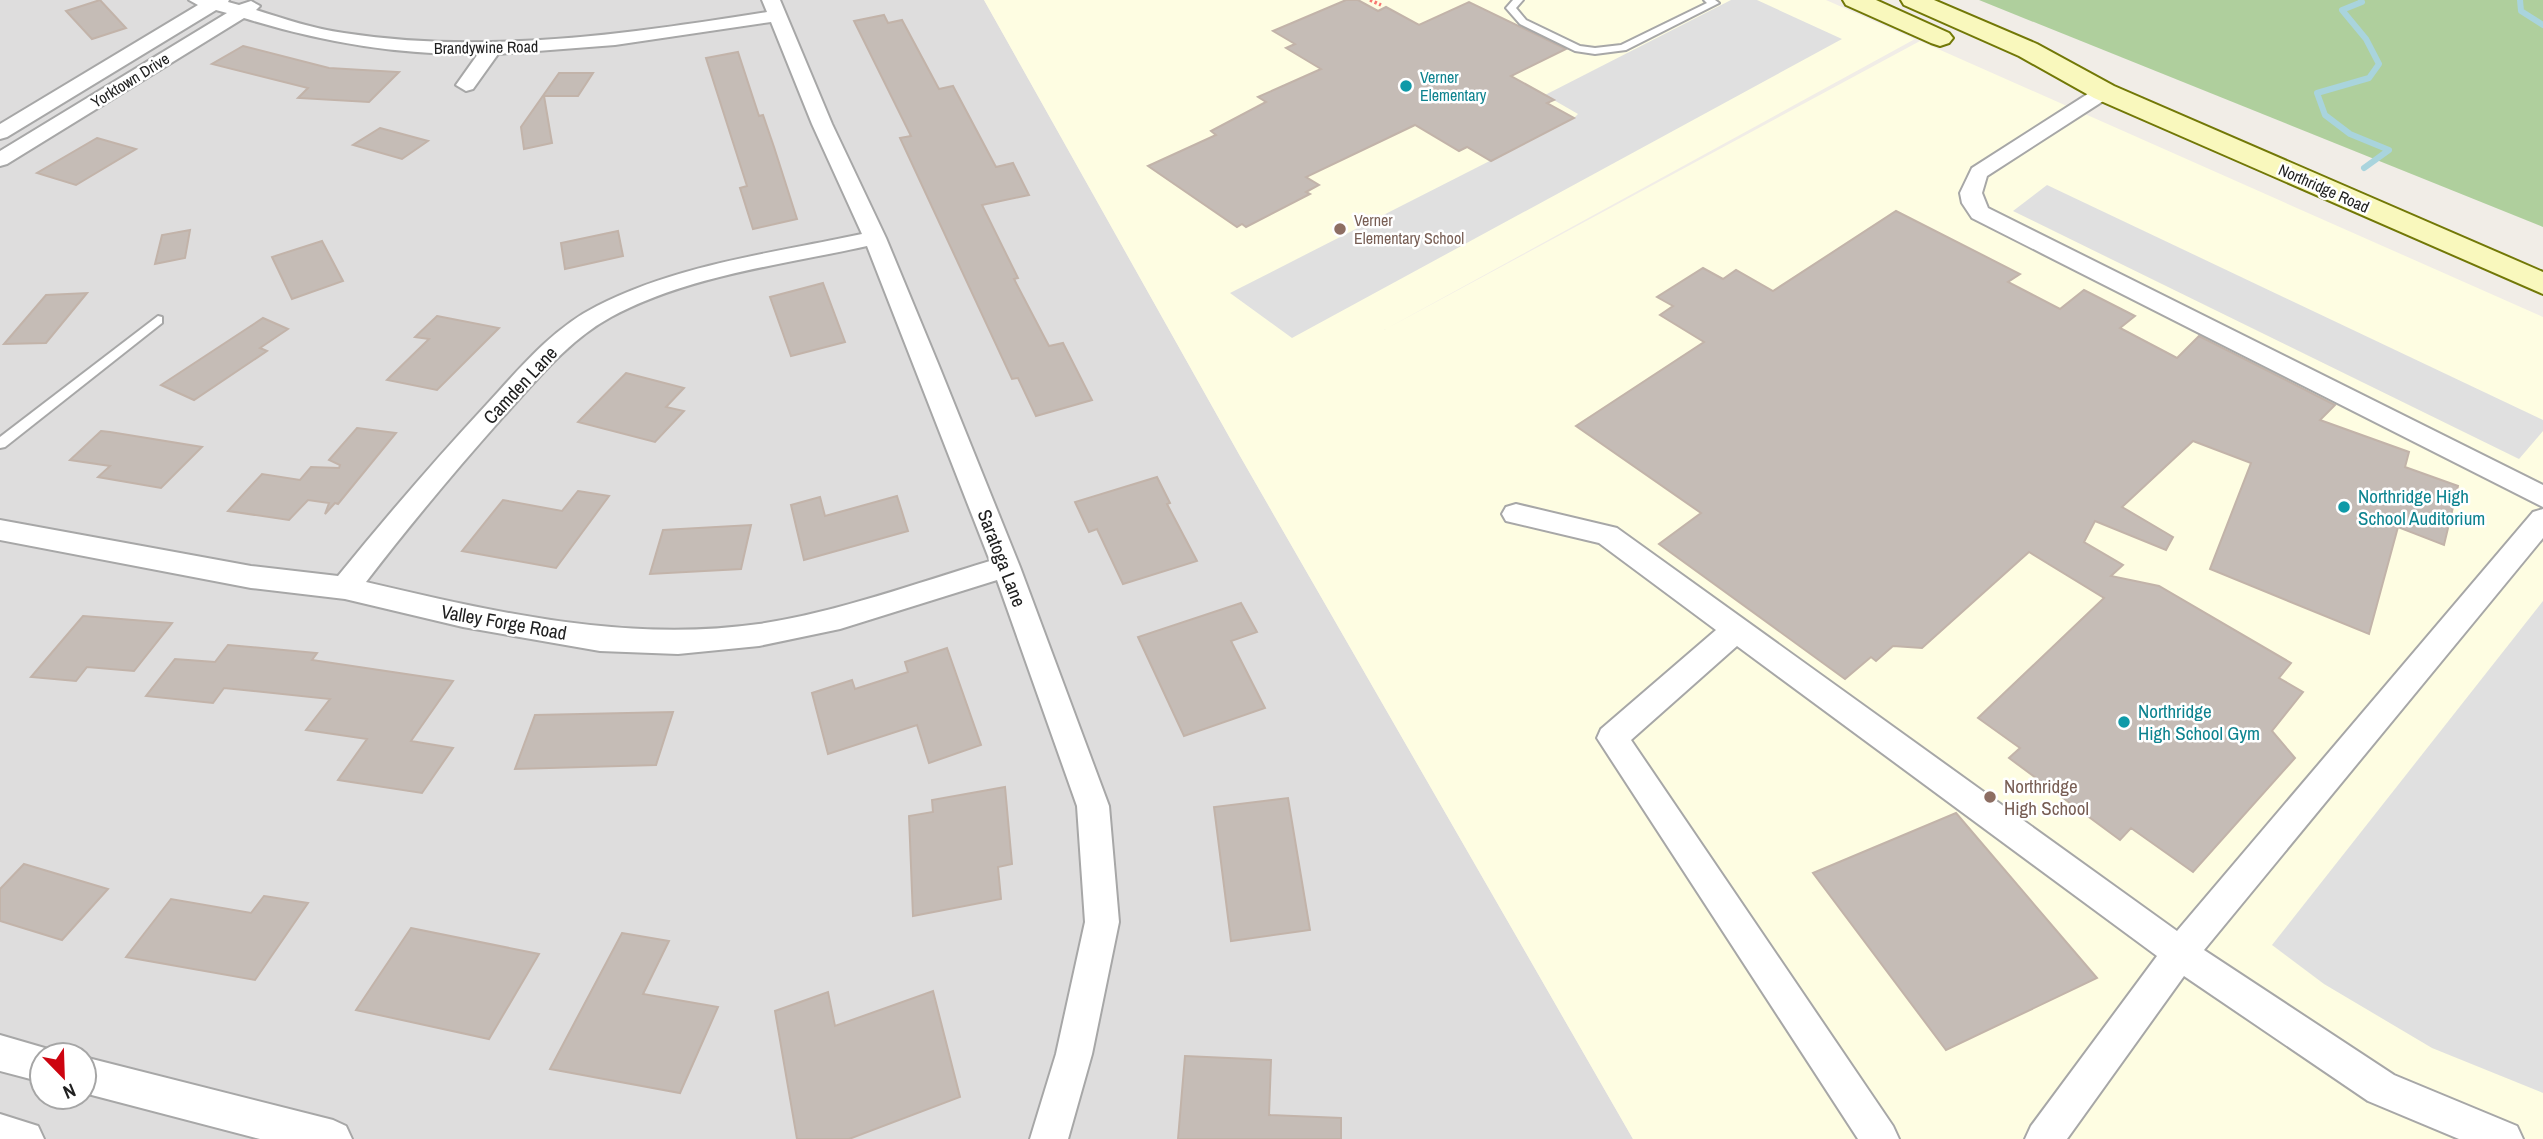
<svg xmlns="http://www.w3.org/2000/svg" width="2543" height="1139" viewBox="0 0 2543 1139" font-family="'Archivo Narrow',sans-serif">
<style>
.residential{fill:#dedddd;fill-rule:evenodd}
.education{fill:#fefde2}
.forest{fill:#afcf9d}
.parking{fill:#e0e0e0}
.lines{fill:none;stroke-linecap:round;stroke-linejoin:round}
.stream{stroke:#a9d4dd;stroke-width:6}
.building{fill:#c5bcb6;stroke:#c2b3a9;stroke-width:2}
.lane-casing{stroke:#a7a7a7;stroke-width:4}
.street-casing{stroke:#a7a7a7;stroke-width:4}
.secondary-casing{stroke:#727807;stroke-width:4}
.path{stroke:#f77771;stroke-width:3.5;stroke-dasharray:2.5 2.5;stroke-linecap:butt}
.lane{fill:#fff;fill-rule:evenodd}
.street{fill:#fff;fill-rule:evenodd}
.secondary{fill:#f9f8bd;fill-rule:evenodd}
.culture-dot{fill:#0f9aa8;stroke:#fff;stroke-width:2.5}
.education-dot{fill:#8d6e63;stroke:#fff;stroke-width:2.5}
.labels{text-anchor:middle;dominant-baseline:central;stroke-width:5;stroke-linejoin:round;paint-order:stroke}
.far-street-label{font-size:16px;fill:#202020;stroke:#fff}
.far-culture-label{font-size:16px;fill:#0d838f;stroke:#fff;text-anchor:start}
.far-education-label{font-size:16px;fill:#785e54;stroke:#fff;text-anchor:start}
.street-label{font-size:19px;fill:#202020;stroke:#fff}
.culture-label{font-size:19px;fill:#0d838f;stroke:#fff;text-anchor:start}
.education-label{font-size:19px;fill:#785e54;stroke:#fff;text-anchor:start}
</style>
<rect width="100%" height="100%" fill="#f1ede7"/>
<path class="residential" d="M0,0h984l256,456 393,683h-1633zM42,1055h42v42h-42z"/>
<path class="education" d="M984,0h842l89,39 -531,291 536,-289 623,276v822h-910l-393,-683z"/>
<path class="forest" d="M1979,0h564v227z"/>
<g class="parking">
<path d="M1731,0h26l85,39 -550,299 -62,-45 344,-175 4,-4 -33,-19z"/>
<path d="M2047,185l496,235v11l-24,28 -506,-248z"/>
<path d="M2543,601v492l-111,-45 -108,-64 -52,-39z"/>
</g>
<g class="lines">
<g class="stream">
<path d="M2361,0l1,2 -20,8 24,29 13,25 -10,14 -52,15 8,22 25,19 39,16 -25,18"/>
<path d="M2520,0l1,11 22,14"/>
</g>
</g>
<g class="building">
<path d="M100,0l26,28 -34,11 -26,-28z"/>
<path d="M1346,0h12l20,11 8,-4 33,18 50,-23 97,47 -55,27 43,24 -7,3 27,15 -83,43 -24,-14 -8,4 -44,-26 -109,52 13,8 -13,7 4,2 -64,33 -4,-3 -5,3 -89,-61 68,-31 -5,-4 55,-29 -8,-5 63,-28 -35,-21 9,-4 -22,-13z"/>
<path d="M884,15l4,8 14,-3 37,69 14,-3 43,81 17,-4 16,32 -47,10 36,73 -4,1 35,67 14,-3 29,57 -56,16 -18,-38 -6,1 -112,-241 11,-2 -57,-115z"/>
<path d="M243,46l86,22 70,4 -30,30 -71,-4 10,-10 -96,-24z"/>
<path d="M738,52l21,64 4,-1 11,32 23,72 -44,10 -13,-41 7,-2 -41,-128z"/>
<path d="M559,73h34l-15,23h-34l8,47 -28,6 -3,-22z"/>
<path d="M380,128l48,13 -26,18 -49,-14z"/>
<path d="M97,138l39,11 -60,36 -39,-12z"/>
<path d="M1896,211l124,63 -12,8 52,27 24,-19 51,26 -15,12 57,30 22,-22 136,69 -15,15 89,32 -4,15 53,19 -14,59 -46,-18 -29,107 -159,-65 41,-106 -58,-22 -71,66 51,30 -7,13 -71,-29 -11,21 39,23 -12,11 48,10 132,77 -12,15 24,14 -31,39 23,27 -102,114 -62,-44 -11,12 -111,-82 11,-10 -42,-30 126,-120 -75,-46 -107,96 -29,-2 -17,15 -5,-4 -26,22 -186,-135 42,-31 -125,-87 128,-84 -44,-27 13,-9 -16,-9 46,-29 20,11 13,-9 37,21z"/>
<path d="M190,230l-5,28 -30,6 7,-29z"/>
<path d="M618,231l5,25 -58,13 -4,-26z"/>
<path d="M322,241l21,40 -51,18 -20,-42z"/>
<path d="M823,283l22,59 -54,14 -21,-59z"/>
<path d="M87,293l-41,50 -42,1 42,-49z"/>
<path d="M437,316l62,12 -62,62 -50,-10 42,-41 -14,-2z"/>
<path d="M263,318l25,11 -28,19 7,3 -73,49 -33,-15z"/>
<path d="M626,373l58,15 -18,19 18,4 -29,31 -77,-20z"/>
<path d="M357,428l39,5 -58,71 -3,-1 -10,11 4,-11 -21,-3 -19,20 -61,-9 34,-37 38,6 11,-13 28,1 1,-3 -11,-5z"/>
<path d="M101,431l9,1 92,15 -41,41 -63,-11 12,-11 -40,-6z"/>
<path d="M1157,477l13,26 -3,1 30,57 -74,23 -26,-55 -8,3 -14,-30z"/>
<path d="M578,491l31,5 -53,72 -94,-17 41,-51 59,11z"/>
<path d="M897,496l11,35 -104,29 -13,-55 29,-8 5,19z"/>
<path d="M751,525l-10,44 -91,5 13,-44z"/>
<path d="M1241,603l16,29 -26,9 34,67 -81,28 -46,-99z"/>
<path d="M83,616l89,7 -38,48 -47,-4 -11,14 -45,-4z"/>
<path d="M228,645l89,8 -5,7 141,21 -42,60 42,7 -31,45 -84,-13 29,-41 -61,-9 24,-31 -106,-11 -11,15 -67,-7 29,-37 40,3z"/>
<path d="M947,648l34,97 -52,18 -12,-38 -89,29 -16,-61 40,-13 3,9 53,-17 -3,-10z"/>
<path d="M673,712l-17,53 -141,4 20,-54z"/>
<path d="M1005,787l7,77 -14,3 3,32 -88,17 -4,-100 24,-4 -1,-12z"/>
<path d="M1288,798l22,132 -79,11 -17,-134z"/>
<path d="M1956,813l141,165 -151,72 -133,-177z"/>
<path d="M24,864l84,25 -46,51 -62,-19v-32z"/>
<path d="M264,896l44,7 -53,77 -129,-23 45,-58 80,14z"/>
<path d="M411,928l128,26 -50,85 -133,-29z"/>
<path d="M622,933l47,8 -26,53 75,13 -38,86 -130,-24z"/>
<path d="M933,991l27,106 -111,42h-52l-22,-128 53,-19 7,34z"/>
<path d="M1185,1056l86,4 -2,55 72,3v21h-163z"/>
</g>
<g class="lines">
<defs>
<g id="lane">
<path d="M1513,0h10l-7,8 10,12 54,26 15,2 26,-3 86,-42 -3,-3h11l4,3 -93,47 -31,4 -20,-3 -55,-27 -14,-16z"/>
<path d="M158,316l4,1v6l-157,124 -5,1v-11z"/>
</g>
<g id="street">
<path d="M189,0h40l-1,2 11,3 12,-4 9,5 -4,4c29,9 58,19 88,23 141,22 283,1 423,-21l-5,-12h18l52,124 54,114 53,128 81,201 89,239 10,116 -27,132 -24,85h-38l26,-85 29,-132 -8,-116 -80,-226 -157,49 -81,17 -81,8 -78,-3 -137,-24 -118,-28 -94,-11 -251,-48v-20l251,46 87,10c48,-59 97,-116 149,-172 33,-36 66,-76 110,-98 82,-42 177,-53 265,-72l-50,-110 -41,-102 -156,23 -117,9 -25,35 -7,2 -10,-6 22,-31c-81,1 -157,-12 -234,-36l-237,146 -7,2v-15l227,-138 -11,-3 -209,127 -7,2v-15l198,-119zM867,246l123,315c-76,23 -152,51 -231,63 -133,19 -265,-12 -393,-42 43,-56 89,-111 136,-164 33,-36 65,-77 109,-101 78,-42 171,-52 256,-71z"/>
<path d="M2104,86l10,6 -3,4 -124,80 -5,17 6,15 555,277v22l-571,-289 -10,-15 -2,-10 12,-25 125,-80z"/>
<path d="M1516,504l101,24 560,403 356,-419 10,-3v29l-339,412 190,125 123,51 6,13h-64l-91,-38 -184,-125 -117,163h-42l6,-13 126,-170 -420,-310 -106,94 262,386 6,13h-41l-261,-401 4,-9 115,-99 -117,-87 -93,-22 -4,-7 4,-7z"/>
<path d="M0,1035l55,16 2,4h-15v27l-42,-11z"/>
<path d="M84,1057l249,63 13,6 6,13h-92l-176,-46z"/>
<path d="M0,1114l38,12 6,13h-44z"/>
</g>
<g id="secondary">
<path d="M1843,0h33l73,33 4,5 -4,5 -9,3 -9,-3 -85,-38z"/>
<path d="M1901,0h33l103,44 77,42 429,186v22l-449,-196 -75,-42 -115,-51z"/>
</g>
</defs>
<use href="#lane" class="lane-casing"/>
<use href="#street" class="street-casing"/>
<use href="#secondary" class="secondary-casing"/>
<path class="path" d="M1370,0l11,5"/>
<use href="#lane" class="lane"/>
<use href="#street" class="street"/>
<use href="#secondary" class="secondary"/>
</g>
<g class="culture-dot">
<circle cx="1406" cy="86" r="7"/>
<circle cx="2344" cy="507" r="7"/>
<circle cx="2124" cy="722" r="7"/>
</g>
<g class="education-dot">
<circle cx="1340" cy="229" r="7"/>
<circle cx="1990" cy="797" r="7"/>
</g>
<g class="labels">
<g class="far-street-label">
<text transform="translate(486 47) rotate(-1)">Brandywine Road</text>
<text transform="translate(130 80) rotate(-32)">Yorktown Drive</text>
<text transform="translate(2324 188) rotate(24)">Northridge Road</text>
</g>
<g class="far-culture-label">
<text x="1420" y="77">Verner<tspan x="1420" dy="18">Elementary</tspan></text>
</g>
<g class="far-education-label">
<text x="1354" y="220">Verner<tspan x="1354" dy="18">Elementary School</tspan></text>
</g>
<g class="street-label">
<text transform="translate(520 385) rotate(-47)">Camden Lane</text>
<text transform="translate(1002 558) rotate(69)">Saratoga Lane</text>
<text transform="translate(504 622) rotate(10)">Valley Forge Road</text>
</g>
<g class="culture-label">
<text x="2358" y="496">Northridge High<tspan x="2358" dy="22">School Auditorium</tspan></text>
<text x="2138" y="711">Northridge<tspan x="2138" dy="22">High School Gym</tspan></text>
</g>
<g class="education-label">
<text x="2004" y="786">Northridge<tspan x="2004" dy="22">High School</tspan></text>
</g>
</g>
<g transform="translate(63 1076) rotate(157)"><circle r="33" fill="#ffffff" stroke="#a6a6a6" stroke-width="2"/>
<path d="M0-5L12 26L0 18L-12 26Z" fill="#cd0410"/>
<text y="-10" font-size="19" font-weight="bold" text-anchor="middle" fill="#202020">N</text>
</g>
</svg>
